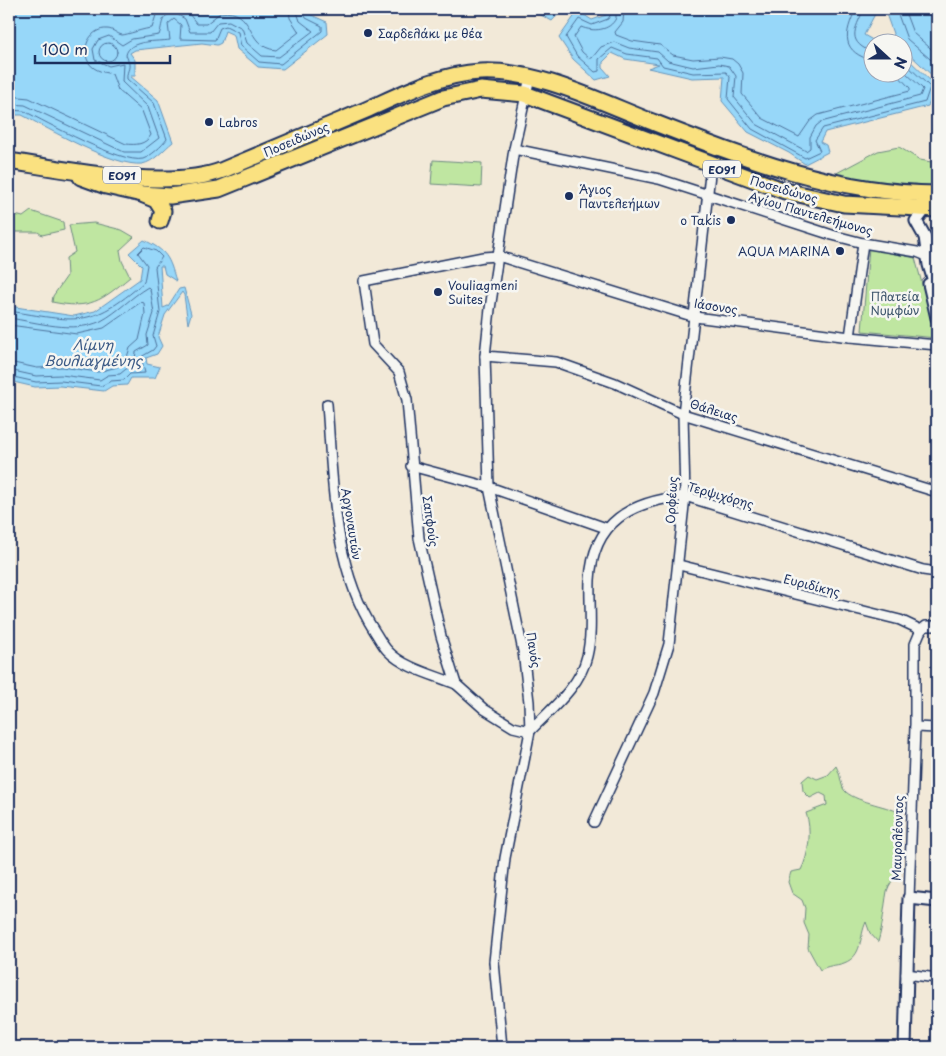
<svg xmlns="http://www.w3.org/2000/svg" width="946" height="1056" viewBox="0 0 946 1056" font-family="'Playpen Sans',sans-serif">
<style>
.green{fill:#bfe6a1;stroke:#6d8a80}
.water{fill:#97d7f9;stroke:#6594bb}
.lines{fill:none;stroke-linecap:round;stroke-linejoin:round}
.shore{stroke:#4d729c;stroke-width:1}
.minor-casing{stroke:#1b2f5e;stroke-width:12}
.tertiary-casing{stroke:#1b2f5e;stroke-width:15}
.primary-casing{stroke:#1b2f5e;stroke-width:19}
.minor{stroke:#f6f6f2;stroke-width:9}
.tertiary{stroke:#f6f6f2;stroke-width:11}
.primary{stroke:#fae180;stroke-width:15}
.poi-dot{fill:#1b2f5e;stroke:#f6f6f2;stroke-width:2}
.labels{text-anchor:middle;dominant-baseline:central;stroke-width:5;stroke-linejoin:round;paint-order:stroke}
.shield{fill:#f6f6f2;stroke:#5d6b8a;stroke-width:1}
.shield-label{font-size:11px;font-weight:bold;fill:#1b2f5e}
.poi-label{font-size:12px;fill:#1b2f5e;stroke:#f6f6f2;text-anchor:start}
.street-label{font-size:12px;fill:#1b2f5e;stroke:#f6f6f2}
.park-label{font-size:12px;fill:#3c546b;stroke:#f6f6f2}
.water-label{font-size:14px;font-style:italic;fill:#3a5985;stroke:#f6f6f2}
</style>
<rect width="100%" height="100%" fill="#f2e9d8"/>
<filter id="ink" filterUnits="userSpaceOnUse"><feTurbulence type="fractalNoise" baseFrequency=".02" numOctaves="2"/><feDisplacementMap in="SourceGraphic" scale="10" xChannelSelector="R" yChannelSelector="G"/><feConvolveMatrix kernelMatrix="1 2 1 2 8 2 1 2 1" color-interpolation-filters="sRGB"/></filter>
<g filter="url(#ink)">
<g class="green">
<path d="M899,147l21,13 17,3v25l-106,-12 47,-25z"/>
<path d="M433,160l49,3 -1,24 -50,-3z"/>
<path d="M9,210l6,5 8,2 8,-6 32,11 1,8 -22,5 -4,-3h-29z"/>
<path d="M94,223l28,7 12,7 -14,13 2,11 8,16c-29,24 -40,33 -78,25l1,-6 14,-20 -1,-18 9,-6 -6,-27z"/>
<path d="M869,248l46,10 22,80 -75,-7z"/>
<path d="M836,766c5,10 4,14 7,22 5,12 40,17 53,23 4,18 5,45 -1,63 -1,6 -6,10 -8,17 -3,17 -4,34 -9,51l-8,-9 -4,-11c-7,15 -3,34 -22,41 -9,3 -16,2 -24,7l-12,-22 1,-13 -5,-12 1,-15 -3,-8 -10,-7 -4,-11 3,-10 10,-2c8,-15 11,-41 5,-57l21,-8 -1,-9 -6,-3 -10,5 -7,-7 -1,-10 7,-6 8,4 11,-4z"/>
</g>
<g class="water">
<path d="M9,9h297l3,5 18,8 1,12 -45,35 -25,-2 -21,-18 -3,-14 -9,-4 -4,12 -4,2 -15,-2 -67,7 -5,3 5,7v16h-5l28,24 15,42c-9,7 -19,20 -31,22 -28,3 -93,-35 -120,-49h-13z"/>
<path d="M513,9h50l-11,12 -13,-7z"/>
<path d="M589,9h348v71l-33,-31v-7h-8l-11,-31 -10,3 -11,21 12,7h-2v30h30v-17l33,32 -9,19 -103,26 -5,10 6,3 2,7 -23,12 -16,-11 -41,-21 -26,-31 2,-24 -32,1 -44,-10 11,-4 -34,-5 -13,-6 -9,9v6l7,8 -14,4 -23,-21 -14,-21 19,-27 14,9 14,-5 -1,-3z"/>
<path d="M144,240c23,11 25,17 32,41l-11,-7 -2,-8h-3l3,42 5,-2 11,-17 5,-1 7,26 -3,10 -4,-29 -2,-3 -17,23 -7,22 4,9 -5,8 -11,4 1,6 13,3 -5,11h-24l-4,7 -15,1 -8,5 -44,-5 -25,1 -26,-6v-75l65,10 21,-5 45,-32 2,-13 -13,-13z"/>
</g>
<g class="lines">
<g class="shore">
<path d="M185,9l12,15h9l14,-11c36,-6 24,34 56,37l23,-18 -9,-14 -1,-9"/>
<path d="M608,9l3,5 -3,5 -16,6 -13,-6 -13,18 11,19 18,16 4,-1v-12l13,-11 15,6 30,4 6,8 30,7 33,-1 4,5 -2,22 24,30 53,29 15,-7 -5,-11 8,-12 102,-26 5,-15 -26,-25"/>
<path d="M616,9v9c-6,13 -23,14 -35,9l-7,10 8,15 7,6h3l9,-11 13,-5 15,6 29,4 10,9 25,6 26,-3 10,2 7,10 -2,21 22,27 50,27 4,-3v-11l6,-11 5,-4 99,-26 3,-7 -19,-18"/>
<path d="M624,9l-1,13 -8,10 1,3 16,6 28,4 13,10 20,4 27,-2 12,2 6,5 5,9 -1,21 20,24 37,19 11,-16 8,-6 92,-24v-3l-15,-16"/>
<path d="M856,9c-12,25 -16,43 18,52"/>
<path d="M864,9c-10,22 -18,33 10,44"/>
<path d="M896,9l11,30 30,26"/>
<path d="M904,9l9,24 24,21"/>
<circle cx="108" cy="52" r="9"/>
<path d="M9,96l20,2 97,46c10,1 19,1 25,-9l-9,-24 -24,-21 -6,-16c-10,-2 -21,-4 -25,-15 -5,-14 5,-31 20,-30 6,0 10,5 15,6 4,0 24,-7 30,-7l4,-13 6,-6"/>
<path d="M9,104l16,1 99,47h17l18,-14 -11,-31 -26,-25 1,-19 -14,3 -14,-6 -2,-11 5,-9 11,-4 13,9 10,-6 27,-4c4,-10 1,-21 16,-22l10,6 5,13h20l8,-10 11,-1 13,7 5,15 15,13 17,1 34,-26 -13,-10 -4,-12"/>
<path d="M9,110l15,1c22,11 97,53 119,48 8,-3 19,-13 24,-20l-13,-36 -27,-24c-1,-11 6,-9 -1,-24 3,-16 32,-13 44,-15l-2,-16 6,-5 7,6 -1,14 35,1 5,-12 6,-2 12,6 3,14 18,16 22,2 41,-33v-5l-16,-8 -4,-9"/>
<path d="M9,311c66,10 81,19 135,-29l3,-17 -9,-12 6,-6 12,4 6,6 -7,10 5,45 -7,24 3,10 -3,4 -12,7 4,16 -15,1 -6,6 -13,1 -10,5 -40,-5 -25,1 -27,-6"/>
<path d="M9,318c28,4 65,16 92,3 17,-9 30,-24 47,-34l2,2 4,24 -7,22 1,10 -12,7 -2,14 -8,3 -6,5 -12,1 -8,5 -39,-5 -25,1 -27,-6"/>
<path d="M9,325l68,9 27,-6 37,-26 3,1 1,11 -6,26 -9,8 -4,12 -9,7 -19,5 -36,-5 -25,1 -28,-6"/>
</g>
<defs>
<g id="minor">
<path d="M514,149l145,30 173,56 31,8 54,9 20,8"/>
<path d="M850,337l13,-94"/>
<path d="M937,345l-87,-8 -155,-20 -197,-61 -15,1 -119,24 9,63 26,28 8,28 12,138 22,98 15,48 28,25 29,18 17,4c21,-22 50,-44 57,-75 6,-25 2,-51 3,-76 3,-59 42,-79 95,-84l238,74 14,2"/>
<path d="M485,356l71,6 59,21 68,31 254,78"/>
<path d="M327,404c6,77 5,162 48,228 4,6 8,14 13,19 16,17 46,24 68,33"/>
<path d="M411,466l78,21 117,41"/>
<path d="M679,565l221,55 21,10"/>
<path d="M921,630l5,-4h11"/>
<path d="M915,727l22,1"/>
<path d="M594,822l60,-129 15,-49 16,-148 -2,-82 28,-249"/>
<path d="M909,898l6,-171v-83l6,-14"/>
<path d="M906,974l31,4"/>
<path d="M502,1047l-8,-85 11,-104 25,-127 -1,-29 -6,-51 -34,-164 -4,-131 5,-47 24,-160 16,-72"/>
</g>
<g id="tertiary">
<path d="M926,208l-10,13 9,16 4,28 8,26"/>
<path d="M929,284l8,34"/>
<path d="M905,1047l4,-149 28,3"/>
</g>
<g id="primary">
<path d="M9,161c58,9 160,30 214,9 48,-20 95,-40 143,-60 36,-16 74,-36 114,-38 55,-3 119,29 170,49 95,37 183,72 287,73"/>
<path d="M81,177l25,9 36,8 28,2 49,-7 224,-91 38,-8 44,4 260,97 59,13 93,5"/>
<path d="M144,195l12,5 7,11 -3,10"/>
</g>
</defs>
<use href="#minor" class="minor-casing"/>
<use href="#tertiary" class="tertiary-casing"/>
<use href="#primary" class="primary-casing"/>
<use href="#minor" class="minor"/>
<use href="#tertiary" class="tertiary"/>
<use href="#primary" class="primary"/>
</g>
</g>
<g class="poi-dot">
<circle cx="368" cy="33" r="5"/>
<circle cx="209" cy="122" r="5"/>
<circle cx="569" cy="196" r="5"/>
<circle cx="731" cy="220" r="5"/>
<circle cx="840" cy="251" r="5"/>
<circle cx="438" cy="292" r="5"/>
</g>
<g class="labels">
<g class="shield">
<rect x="703" y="160.5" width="38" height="17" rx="4"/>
<rect x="103" y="166.5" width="38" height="17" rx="4"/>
</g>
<g class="shield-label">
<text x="722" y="169">ΕΟ91</text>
<text x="122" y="175">ΕΟ91</text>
</g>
<g class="poi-label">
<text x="378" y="33">Σαρδελάκι με θέα</text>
<text x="219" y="122">Labros</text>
<text x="579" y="189">Άγιος<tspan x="579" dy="14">Παντελεήμων</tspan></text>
<text x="721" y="220" text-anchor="end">o Takis</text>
<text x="830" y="251" text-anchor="end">AQUA MARINA</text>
<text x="448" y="285">Vouliagmeni<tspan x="448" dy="14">Suites</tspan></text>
</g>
<g class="street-label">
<text transform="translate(296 139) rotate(-23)">Ποσειδώνος</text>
<text transform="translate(784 189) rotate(16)">Ποσειδώνος</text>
<text transform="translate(811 213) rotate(16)">Αγίου Παντελεήμονος</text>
<text transform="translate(716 306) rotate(9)">Ιάσονος</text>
<text transform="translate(714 410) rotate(17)">Θάλειας</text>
<text transform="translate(721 495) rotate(16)">Τερψιχόρης</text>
<text transform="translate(671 500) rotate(-87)">Ορφέως</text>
<text transform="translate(431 521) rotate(82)">Σαπφούς</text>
<text transform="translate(352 524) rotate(81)">Αργοναυτών</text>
<text transform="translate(812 585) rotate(14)">Ευριδίκης</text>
<text transform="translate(534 650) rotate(81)">Πανός</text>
<text transform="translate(897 838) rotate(-88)">Μαυρολέοντος</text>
</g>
<g class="park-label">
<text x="895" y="296">Πλατεία<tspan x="895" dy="14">Νυμφών</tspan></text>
</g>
<g class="water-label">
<text x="93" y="344">Λίμνη<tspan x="93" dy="16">Βουλιαγμένης</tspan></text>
</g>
</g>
<rect width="946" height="1056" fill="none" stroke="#f6f6f2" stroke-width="30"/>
<rect x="15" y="15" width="916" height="1026" fill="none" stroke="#1b2f5e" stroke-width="2" filter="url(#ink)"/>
<g transform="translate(888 58) rotate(111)"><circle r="24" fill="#f6f6f2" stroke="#9ea6b7"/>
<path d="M0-4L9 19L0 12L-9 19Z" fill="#1b2f5e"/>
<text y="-8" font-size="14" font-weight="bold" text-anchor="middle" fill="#1b2f5e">N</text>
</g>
<path d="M35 55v8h135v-8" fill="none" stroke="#1b2f5e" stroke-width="2.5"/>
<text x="42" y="55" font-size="15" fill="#1b2f5e" stroke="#f6f6f2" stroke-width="4" paint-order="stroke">100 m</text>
</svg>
